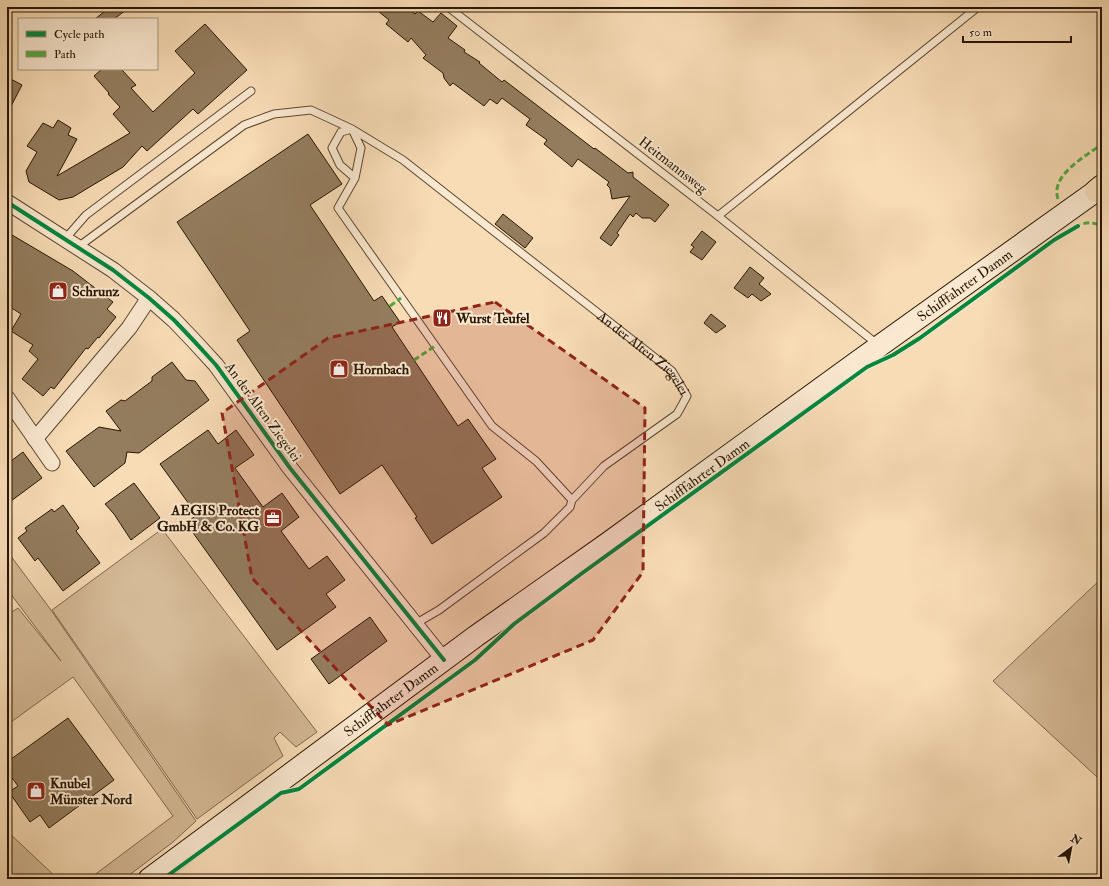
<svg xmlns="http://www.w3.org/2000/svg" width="1109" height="886" viewBox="0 0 1109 886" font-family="'IM FELL Double Pica',serif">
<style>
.grass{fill:#d5ba97;stroke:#7e684c}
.building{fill:#947d5f;stroke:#281600}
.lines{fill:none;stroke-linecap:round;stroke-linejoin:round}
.service-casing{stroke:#5c482e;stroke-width:9}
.minor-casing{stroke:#5c482e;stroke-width:17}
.secondary-casing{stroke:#281600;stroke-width:23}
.primary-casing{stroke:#281600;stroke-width:24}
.service{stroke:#fae8d0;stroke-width:7}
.minor{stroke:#fae8d0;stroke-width:15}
.secondary{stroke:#fae8d0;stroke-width:21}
.primary{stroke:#f8dcb6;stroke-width:22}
.quiet{stroke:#53a940;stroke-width:3;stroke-dasharray:6 3;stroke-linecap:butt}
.cycleway-casing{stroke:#fae8d0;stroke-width:6}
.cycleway{stroke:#00873e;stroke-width:4}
.marked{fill:#8f2418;fill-opacity:0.2;stroke:#8f2418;stroke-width:3;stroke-dasharray:8 5;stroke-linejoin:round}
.labels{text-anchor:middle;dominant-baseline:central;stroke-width:4;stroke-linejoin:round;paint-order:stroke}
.street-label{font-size:14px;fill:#281600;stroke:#fae8d0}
.poi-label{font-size:14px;font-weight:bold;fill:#281600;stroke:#fae8d0;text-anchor:start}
</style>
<rect width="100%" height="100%" fill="#f8dcb6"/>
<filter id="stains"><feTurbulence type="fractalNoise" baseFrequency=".005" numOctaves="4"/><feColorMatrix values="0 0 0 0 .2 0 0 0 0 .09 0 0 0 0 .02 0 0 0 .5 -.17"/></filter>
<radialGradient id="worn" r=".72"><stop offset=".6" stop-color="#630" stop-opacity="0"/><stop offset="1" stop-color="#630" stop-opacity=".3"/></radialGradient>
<g class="grass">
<path d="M162,529l155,203 -21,15 -16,-15 -6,6 9,18 -86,63 -145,-209z"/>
<path d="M7,551l44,59 145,211 -23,21 -49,37h-35l84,-63 -100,-139 -66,48v-110l11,-7 43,53 -54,-72z"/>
<path d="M1102,578v80l-5,5 5,5v103l-5,6 -104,-96z"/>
<path d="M7,831l51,48h-51z"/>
</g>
<g class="building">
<path d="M110,7h20l-16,12h-19z"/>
<path d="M373,7h33l9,7 3,-3 15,11 8,-9 16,13 -9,12 17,12 -1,2 16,10 -1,1 23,19 2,-2 90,69 1,-1 33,25 5,-1v5l36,28 -14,17 -5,-4h-8l-6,-5 -3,4 -3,-3 -13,19 2,2 -8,11 -11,-8 30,-42 -18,3 -2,-11 -3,-3 2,-3 -31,-23 -6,8 -28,-23 3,-4 -21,-15 4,-6 -28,-21 -5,6 -7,-5 -6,7 -31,-23 -3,3 -6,-8 -1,-5 -20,-15 3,-3 -15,-17 -3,4 -22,-18 3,-4z"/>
<path d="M205,24l42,46 -49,44 -5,-5 -46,42 -5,-5 -19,21 -50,30 -14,3 -30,-18 -3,-11 11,-19 -10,-6 16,-23 10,5 5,-8 13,8 -3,7 9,4 -20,37 73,-43 -17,-19 7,-7 -12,-13 1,-1 -15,-17 8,-7h19l15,16 -5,3 22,24 42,-39 -20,-22z"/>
<path d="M7,77l15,8 -15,29z"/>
<path d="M308,134l34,50 -32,21 64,96 8,-5 18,26 -8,5 66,99 10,-7 28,40 -14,9 20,29 -70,47 -17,-26 2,-1 -35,-52 -42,29 -103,-154 13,-9 -73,-109z"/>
<path d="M503,214l30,24 -8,10 -30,-24z"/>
<path d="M702,231l14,11 -14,18 -12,-8 4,-5 -3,-2z"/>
<path d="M7,232l66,39 40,31 -6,7 9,8 -17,21 -1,-1 -10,12 -2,-1 -32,41 -3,-2 -8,9 -21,-17 16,-20 -9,-8 4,-6 -22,-14 10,-17 -14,-9z"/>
<path d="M750,267l14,11 -5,6 12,10 -10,7 -9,-7 -4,4 -14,-10z"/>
<path d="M711,314l15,12 -10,7 -12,-10z"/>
<path d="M172,362l14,18 9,1 14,19 -70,53 -12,-1 -2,11 -31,24 -28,-36 33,-24 22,4 -15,-20 15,-11 4,1 27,-20v-4z"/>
<path d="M208,430l10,14 18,-14 18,25 -19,13 28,39 19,-14 17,24 -18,14 28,38 18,-13 18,24 -19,14 10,13 -59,43 -91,-127 11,-8 -37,-51z"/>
<path d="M23,452l19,26 -35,26v-40z"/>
<path d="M134,483l26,35 -29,22 -17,-26 -9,-10z"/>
<path d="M63,505l16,23 -3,3 24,32 -37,28 -25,-33 -3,3 -17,-23 9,-7 -2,-3 27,-19 2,3z"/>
<path d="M370,617l17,24 -58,43 -18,-25z"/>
<path d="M68,718l46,62 -65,48 -9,-13 -10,7 -21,-30 9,-6 -11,-15v-9z"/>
</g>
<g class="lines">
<defs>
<g id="service">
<path d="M448,7l270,209 159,128"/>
<path d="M718,216l260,-209"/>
<path d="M65,239l21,-24 165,-124"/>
<path id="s1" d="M78,247l166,-122 30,-11 37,-4 41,19 51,31 269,211 15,25 -10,18 -73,52 -32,34 -36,-39 -44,-35 -154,-218 17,-30 6,-30 -9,-19 -11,3 -9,16 8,17 15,13"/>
<path d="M415,624l24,-14 105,-77 26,-26 2,-7"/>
</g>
<g id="minor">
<path d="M7,202l106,68 36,28 25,22 20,21 22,24 74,103 154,192"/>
<path d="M7,398l45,65"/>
<path d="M35,439l94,-111 20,-30"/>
</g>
<g id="secondary">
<path id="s2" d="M149,879l327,-243 132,-93 249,-181 239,-171"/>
</g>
<path id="primary" d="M1096,191l6,-5"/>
</defs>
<use href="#service" class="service-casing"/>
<use href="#minor" class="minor-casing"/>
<use href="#secondary" class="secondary-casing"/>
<use href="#primary" class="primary-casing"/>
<use href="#service" class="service"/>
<use href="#minor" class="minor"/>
<use href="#secondary" class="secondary"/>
<use href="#primary" class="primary"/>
<g class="quiet">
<path d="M1058,199c-8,-24 27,-42 44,-55"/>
<path d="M1075,227c9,-5 19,-6 27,0"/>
<path d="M390,306l11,-8"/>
<path d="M414,360l21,-14"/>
</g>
<defs>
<g id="cycleway">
<path d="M7,202l106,68 36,28 25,22 20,21 22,24 74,103 154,192"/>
<path d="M163,879l118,-86 18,-4 176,-129 39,-36 67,-50 286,-207 26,-12 27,-17 134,-98 24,-14"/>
</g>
</defs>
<use href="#cycleway" class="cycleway-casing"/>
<use href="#cycleway" class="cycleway"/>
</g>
<path class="marked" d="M495,302l150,106 -2,164 -50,68 -205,85 -136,-147 -30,-165 106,-75z"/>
<defs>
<symbol id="shop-square" viewBox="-11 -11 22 22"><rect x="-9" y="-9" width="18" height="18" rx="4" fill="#8f2418" stroke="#fae8d0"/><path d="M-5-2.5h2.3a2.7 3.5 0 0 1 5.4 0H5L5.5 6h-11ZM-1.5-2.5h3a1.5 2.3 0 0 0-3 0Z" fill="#fff"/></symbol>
<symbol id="restaurant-square" viewBox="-11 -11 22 22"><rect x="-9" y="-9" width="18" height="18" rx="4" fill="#8f2418" stroke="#fae8d0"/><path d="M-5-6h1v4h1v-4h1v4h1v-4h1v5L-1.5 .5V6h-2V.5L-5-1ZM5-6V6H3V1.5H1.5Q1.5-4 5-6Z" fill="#fff"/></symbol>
<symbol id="office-square" viewBox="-11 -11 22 22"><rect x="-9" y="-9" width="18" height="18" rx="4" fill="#8f2418" stroke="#fae8d0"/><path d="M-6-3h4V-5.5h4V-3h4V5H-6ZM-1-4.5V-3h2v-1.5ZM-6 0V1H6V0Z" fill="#fff"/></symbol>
</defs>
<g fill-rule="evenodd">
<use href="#shop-square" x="47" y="280" width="22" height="22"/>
<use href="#restaurant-square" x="431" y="307" width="22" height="22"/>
<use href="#shop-square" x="328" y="358" width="22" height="22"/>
<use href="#office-square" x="262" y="507" width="22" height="22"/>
<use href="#shop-square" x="25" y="780" width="22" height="22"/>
</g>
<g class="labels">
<g class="street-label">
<text transform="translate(673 165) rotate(38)">Heitmannsweg</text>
<text stroke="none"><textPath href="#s2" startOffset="1009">Schifffahrter Damm</textPath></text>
<text stroke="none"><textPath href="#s1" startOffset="689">An der Alten Ziegelei</textPath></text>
<text transform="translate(263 412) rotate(54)">An der Alten Ziegelei</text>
<text stroke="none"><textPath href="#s2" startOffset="685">Schifffahrter Damm</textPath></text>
<text stroke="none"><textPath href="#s2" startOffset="301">Schifffahrter Damm</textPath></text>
</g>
<g class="poi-label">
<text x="72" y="291">Schrunz</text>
<text x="456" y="318">Wurst Teufel</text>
<text x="353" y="369">Hornbach</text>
<text x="259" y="510" text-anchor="end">AEGIS Protect<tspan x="259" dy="16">GmbH &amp; Co. KG</tspan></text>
<text x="50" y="783">Knubel<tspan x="50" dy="16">Münster Nord</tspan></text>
</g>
</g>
<rect width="1109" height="886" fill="none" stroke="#f8dcb6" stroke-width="24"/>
<rect x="8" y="8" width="1093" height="870" fill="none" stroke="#281600" stroke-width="2"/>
<rect x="12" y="12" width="1085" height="862" fill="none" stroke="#281600"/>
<rect x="18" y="18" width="140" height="52" fill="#fae8d0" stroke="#a6947d"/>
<rect x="26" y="31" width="20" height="6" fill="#00873e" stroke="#a6947d"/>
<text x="54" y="38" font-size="12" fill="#281600">Cycle path</text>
<rect x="26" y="51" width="20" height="6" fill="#53a940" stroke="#a6947d"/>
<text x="54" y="58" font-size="12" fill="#281600">Path</text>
<g transform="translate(1071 848) rotate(32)" stroke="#fae8d0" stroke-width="3" paint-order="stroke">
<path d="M0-3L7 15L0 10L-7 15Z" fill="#281600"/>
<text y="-6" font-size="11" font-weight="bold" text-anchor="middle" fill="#281600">N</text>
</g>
<path d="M963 36v6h108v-6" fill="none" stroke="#281600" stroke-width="2"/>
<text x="969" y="36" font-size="12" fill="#281600" stroke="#fae8d0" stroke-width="3" paint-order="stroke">50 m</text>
<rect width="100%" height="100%" filter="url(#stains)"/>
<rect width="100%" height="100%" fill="url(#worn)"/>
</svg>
